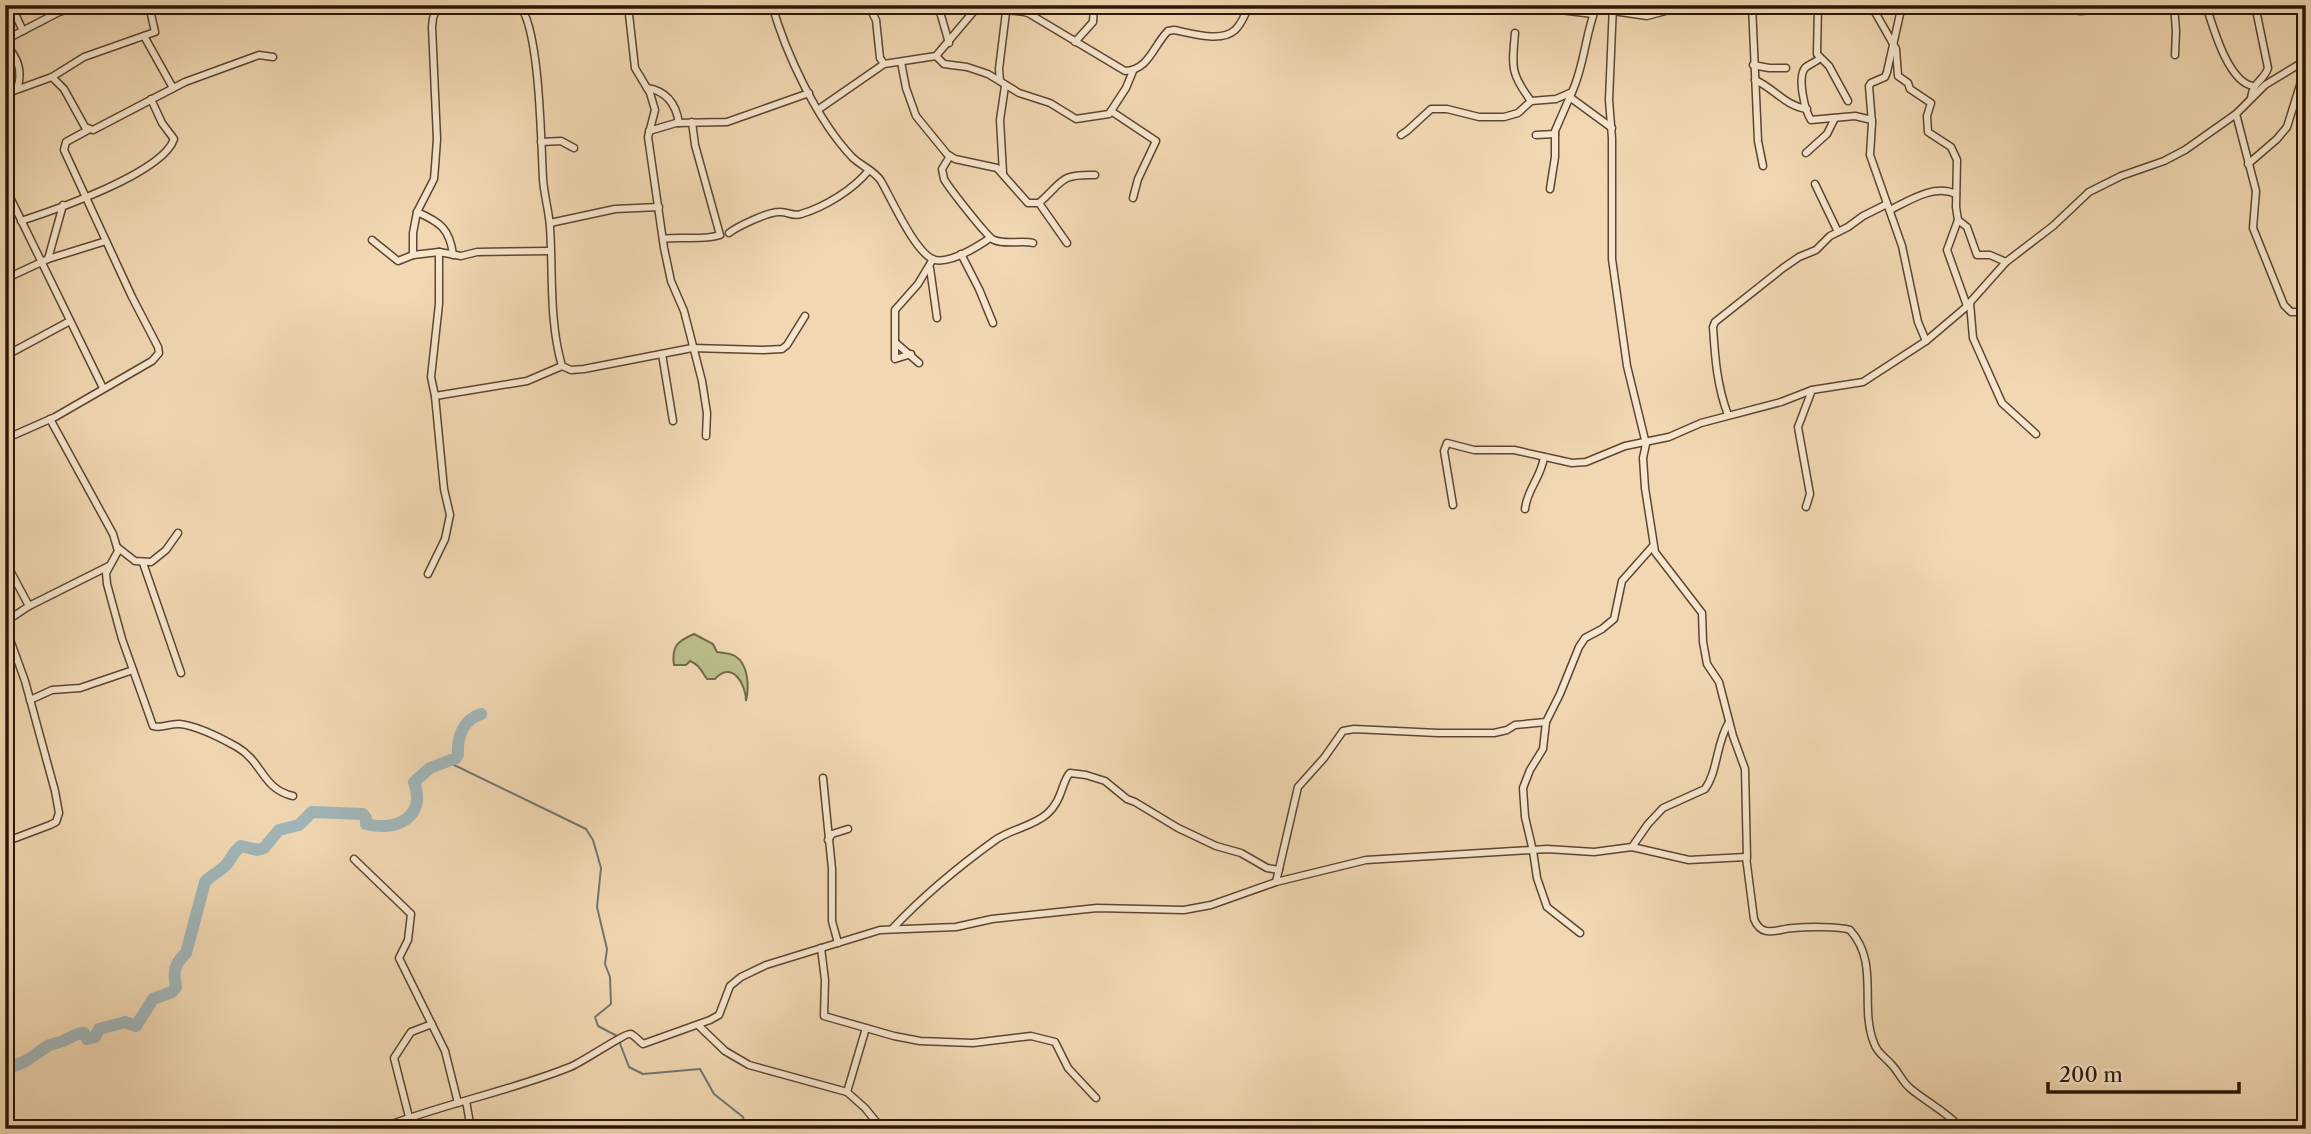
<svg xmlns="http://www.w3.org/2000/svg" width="2311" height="1134" viewBox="0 0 2311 1134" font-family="'Libre Caslon Text',serif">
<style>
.green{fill:#bbbe8c;stroke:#726a4a;stroke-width:2}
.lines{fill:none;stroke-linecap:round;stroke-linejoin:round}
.stream{stroke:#717672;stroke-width:2}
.river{stroke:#a1b6b9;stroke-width:12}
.minor-casing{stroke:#5c4632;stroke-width:9}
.minor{stroke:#f6e6cd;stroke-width:6}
</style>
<rect width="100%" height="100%" fill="#f1d8b2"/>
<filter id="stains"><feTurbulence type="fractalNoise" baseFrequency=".00286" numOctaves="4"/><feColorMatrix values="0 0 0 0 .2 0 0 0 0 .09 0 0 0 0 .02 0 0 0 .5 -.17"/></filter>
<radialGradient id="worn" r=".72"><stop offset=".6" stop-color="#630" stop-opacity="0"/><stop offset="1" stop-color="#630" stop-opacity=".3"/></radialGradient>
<path class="green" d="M694,634l19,10 4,8c5,1 14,1 18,4 14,8 14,32 11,45 0,-17 -14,-41 -31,-22h-8c-6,-8 -7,-14 -17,-18l-4,4h-12c-3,-19 4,-24 20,-31z"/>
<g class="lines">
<g class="stream">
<path d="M448,762l138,67 7,11 8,28 -4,39 10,42 -2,15 5,13 1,27 -16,13 3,9 19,10"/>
<path d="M619,1041l10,26 14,7 57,-5 14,25 29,23 3,10 53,-3 4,5"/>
</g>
<path class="river" d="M5,1067c19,-1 27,-11 41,-20 5,-4 11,-3 17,-6 8,-3 11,-8 21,-8l3,6 8,-2 4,-8 26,-7 11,4 17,-27 19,-7 4,-5c-3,-15 -2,-23 10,-34l19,-71c7,-8 16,-11 22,-18 5,-7 7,-13 14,-18l16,4 7,-2 15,-18 20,-5 13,-13 51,2 3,4v6c30,8 61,-7 48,-42l16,-14 26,-10 2,-3c-1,-18 5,-35 23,-41"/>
<defs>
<g id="minor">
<path d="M11,5l12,26"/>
<path d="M519,5c21,22 22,139 24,174 1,16 6,32 7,48 3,45 -1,95 12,139l9,4 13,-1 108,-21 71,2 19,-1 5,-4 18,-29"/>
<path d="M628,5l7,63 15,25 5,17 -7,27 16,111 7,33 13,30 18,70 5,32 -1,23"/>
<path d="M772,5c14,49 45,115 80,152 9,9 22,13 29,24 10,17 35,74 54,79 16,3 42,-13 55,-22"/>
<path d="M868,5l8,15 4,38 4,6"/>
<path d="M938,5l11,38"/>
<path d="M1613,5l-4,95 3,38v121l15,107 19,78 -3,14 2,30 10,64 47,61 1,29 4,22 12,18 14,54 12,33 2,89"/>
<path d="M1752,5l6,136 5,25"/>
<path d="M1818,5l-1,49 12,12 19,35"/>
<path d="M1871,5l25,44 2,27 10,7 2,6 21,14 -4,13 1,16 23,15 6,13 -1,47 2,13 -11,30 20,56"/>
<path d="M1902,5l-15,67 -2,5 -14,6 -2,3 3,37 -2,32 32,91 16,76 8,19"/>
<path d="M2031,5l50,6 53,-6"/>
<path d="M2174,5l2,26 -1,24"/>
<path d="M2206,5c7,22 22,77 47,81"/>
<path d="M1527,6l66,8"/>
<path d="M975,9c17,2 39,0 53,4l97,58c24,-1 28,-25 43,-40l6,-1c17,3 47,13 61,0 7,-6 10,-17 15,-25"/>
<path d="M1613,11l34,5 22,-6"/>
<path d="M1515,33c-3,34 -5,40 16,68"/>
<path d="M144,36l29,52"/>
<path d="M5,40l54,-28 24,-7"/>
<path d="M1075,42l18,-20 1,-17"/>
<path d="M5,44c13,13 18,28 12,45"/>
<path d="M936,56l8,8 23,3 21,7 31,19 31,10 26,16 33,-5 17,-26 7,-17"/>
<path d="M1820,58c-4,4 -12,7 -15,10 -8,10 0,43 6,52l44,-4 17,4"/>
<path d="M901,62l5,26 10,28 31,38 8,5 42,9 31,35h11c25,-22 20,-29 56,-28"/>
<path d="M1753,65l16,3h17"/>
<path d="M52,77l32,-20 71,-25 -6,-27"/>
<path d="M1755,80c19,8 30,26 52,29"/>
<path d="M1000,81l-1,-12 7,-57"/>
<path d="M647,88c20,3 29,16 32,35"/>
<path d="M5,94l47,-17 12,12 21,38 8,3 92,-48 74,-27 14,2"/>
<path d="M1571,98l41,30"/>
<path d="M2251,98c2,-17 13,-17 17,-30l-13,-63"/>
<path d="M819,109l65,-45 52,-8 43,-51"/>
<path d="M1111,111l45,30 -18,38 -5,19"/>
<path d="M2236,114l20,77 -3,37 31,77 7,7h15"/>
<path d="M649,131l27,-8 51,-1 82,-29"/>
<path d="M1401,135l6,-4 24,-22h16l32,8h25l14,-4 13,-12 25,-2 16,-7c13,-28 13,-59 25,-87"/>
<path d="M1536,135l19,-1"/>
<path d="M541,142l20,-1 13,7"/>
<path d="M1806,153l21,-19 8,-16"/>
<path d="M950,156l-8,13 2,10c5,9 44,59 50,61 12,5 27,0 39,3"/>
<path d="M2248,164l29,-25 10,-12 19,-61"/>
<path d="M1003,173l-3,-53 5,-34"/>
<path d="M1815,184l23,48"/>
<path d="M5,187l98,201"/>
<path d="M1550,189l5,-32v-26l17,-39"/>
<path d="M1039,203l28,40"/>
<path d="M1890,210c20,-10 44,-26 66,-16"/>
<path d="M417,212c23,10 33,17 36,43"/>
<path d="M1958,220l9,7 10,28h13l16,7"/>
<path d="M21,221c34,-11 142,-48 153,-82l-12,-16 -11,-24"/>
<path d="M550,223l65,-14 44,-2"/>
<path d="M729,233c9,-7 39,-21 50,-21 8,-1 13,5 22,2 24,-7 53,-25 68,-44"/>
<path d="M663,239c19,-3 38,2 57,-4l-25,-90 -3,-23"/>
<path d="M372,240l26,21 15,-6 26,-3 22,4 16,-4 73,-1"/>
<path d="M961,254l18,35 14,34"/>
<path d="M413,255v-22l4,-21 17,-33 1,-12 2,-28 -5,-112 1,-9 5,-13"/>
<path d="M48,259l15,-54"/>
<path d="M930,268l7,50"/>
<path d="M5,279l43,-20 58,-18"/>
<path d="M1970,303l3,35 29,65 34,31"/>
<path d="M896,343l23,20"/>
<path d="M662,354l11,67"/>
<path d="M911,354l-16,5v-49l23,-26 15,-25"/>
<path d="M5,356l65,-35"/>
<path d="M435,396l92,-15 35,-15"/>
<path d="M1728,415c-11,-29 -13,-57 -15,-88l2,-5 68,-54 16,-11 17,-7 14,-14 18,-9 15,-11 24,-12"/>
<path d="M50,419l63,115 5,17 -12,22 1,11 15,55 31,87c9,3 17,-3 27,-2 17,2 41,14 57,23 26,15 25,42 56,49"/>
<path d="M5,439l50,-22 97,-56 7,-8 -1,-6 -26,-50 -68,-147 2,-8 22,-12"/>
<path d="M1453,505l-9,-54 3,-8 27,7h40l58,13 14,-1 39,-16 44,-9 32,-14 80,-21 31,-12 51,-8 63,-41 39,-33 41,-46 47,-36 36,-34 32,-16 43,-15 21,-11 51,-36 29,-29 41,-25"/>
<path d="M1806,507l4,-13 -12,-67 14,-37"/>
<path d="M1525,509c2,-20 16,-31 19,-52"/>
<path d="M117,547l18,14 16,1 15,-12 12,-17"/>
<path d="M5,561l24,45"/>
<path d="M143,563l38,110"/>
<path d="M428,574l17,-35 5,-24 -6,-26 -9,-93 -4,-19 8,-73v-52"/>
<path d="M5,622l24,-16 80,-40"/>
<path d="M5,626l20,55 30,110 4,22 -3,9 -6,3 -45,17"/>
<path d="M30,700l22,-10 28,-2 53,-18"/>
<path d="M823,778l9,91v52l6,22"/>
<path d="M828,840l4,-6 16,-5"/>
<path d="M1632,847l16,-23 15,-16 42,-19c13,-18 11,-46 24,-67"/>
<path d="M354,859l57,55 -3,26 -9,18 46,93 13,52"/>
<path d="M1276,882l22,-95 26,-29 19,-27 11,-2 84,4h56l13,-3 8,-5 31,-3"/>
<path d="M892,929c31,-33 66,-62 102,-88 16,-12 38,-14 53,-27 16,-14 15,-34 23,-41l16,2 19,6 22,18 8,3 43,26 38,18 25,7 26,15 12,2"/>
<path d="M1580,933l-33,-26 -10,-29 -4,-27 -8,-34 -2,-29 7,-18 13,-21 3,-27 14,-28 19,-47 6,-9 17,-9 12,-10 8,-38 31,-35"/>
<path d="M821,948l4,32 -1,36 70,20 26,5 53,2 58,-7 24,6 13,26 28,30"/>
<path d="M698,1025l27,26 24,14 98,27 18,16 17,21"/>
<path d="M847,1092l19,-64"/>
<path d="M466,1101l5,28"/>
<path d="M409,1117l-15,-59 17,-26 21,-8"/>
<path d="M379,1129c62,-25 129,-37 191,-62 11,-4 56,-35 61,-33 4,2 8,7 12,10l67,-24 9,-5 11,-29 11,-9 25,-12 114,-35 76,-3 36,-8 105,-11 87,2 27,-5 65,-23 90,-22 181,-11 47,3 38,-5 57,13 57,-3 8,62c8,20 23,10 39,9 12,-1 46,-2 57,2 30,33 9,76 24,113 3,10 11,14 17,21 8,8 11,18 20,25 17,14 36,23 51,40"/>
</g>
</defs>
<use href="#minor" class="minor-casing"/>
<use href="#minor" class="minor"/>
</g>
<rect width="2311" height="1134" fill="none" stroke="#f1d8b2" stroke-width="28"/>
<rect x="7" y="7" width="2297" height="1120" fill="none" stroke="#2a1607" stroke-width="3.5"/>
<rect x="14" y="14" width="2283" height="1106" fill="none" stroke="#2a1607" stroke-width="2"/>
<path d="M2048 1082v10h191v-10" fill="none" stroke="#2a1607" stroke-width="3.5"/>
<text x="2059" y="1082" font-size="21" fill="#2a1607" stroke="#f6e6cd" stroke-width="5" paint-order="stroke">200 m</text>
<rect width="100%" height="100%" filter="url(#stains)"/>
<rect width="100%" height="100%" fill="url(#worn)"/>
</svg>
